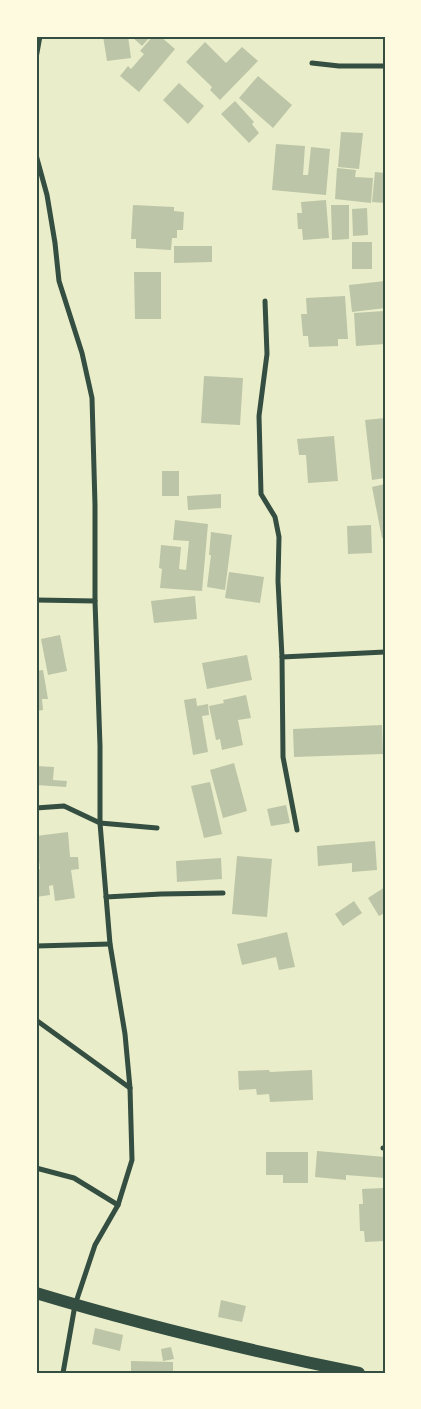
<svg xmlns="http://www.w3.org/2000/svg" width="421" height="1409" viewBox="0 0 421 1409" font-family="Poppins,sans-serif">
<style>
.building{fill:#bcc5a7}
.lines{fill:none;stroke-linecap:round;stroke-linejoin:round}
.minor{stroke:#344e41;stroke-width:5}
.primary{stroke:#344e41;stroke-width:12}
.neatline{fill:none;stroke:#344e41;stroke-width:2}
</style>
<rect width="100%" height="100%" fill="#e9edc9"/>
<g class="building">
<path d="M103,36h25l3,22 -24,3z"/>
<path d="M131,36h20l-9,10z"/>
<path d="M153,36h7l15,13 -36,43 -19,-16 8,-10 3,3 13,-15 -4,-3z"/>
<path d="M205,42l21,21 16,-16 16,14 -38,39 -10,-10 2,-3 -26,-25z"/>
<path d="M258,76l34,29 -19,23 -34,-30z"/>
<path d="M179,83l25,23 -16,18 -25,-24z"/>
<path d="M235,101l19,21 -2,2 7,9 -10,10 -28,-29z"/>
<path d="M341,132l22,1 -4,36 -21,-2z"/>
<path d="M276,144l29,2 -2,29h5l3,-28 19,2 -4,46 -54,-5z"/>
<path d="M337,168l19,2 -1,7 18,1 -2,25 -36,-4z"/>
<path d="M375,172l10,1v30l-13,-1z"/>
<path d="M326,200l3,38 -26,2 -1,-11h-4l-1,-16h5l-1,-11z"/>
<path d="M133,205l41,2v4l10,1 -1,18h-6v8h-5l-1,12 -35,-2v-9h-5z"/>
<path d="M331,205h18v34l-17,1z"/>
<path d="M367,208l1,27 -15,1 -1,-27z"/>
<rect x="352" y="242" width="20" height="27"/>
<path d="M174,246h38v16l-38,1z"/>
<path d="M134,272h27v47h-26z"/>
<path d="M385,281v27l-33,4 -3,-27z"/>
<path d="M345,296l3,43h-10v7l-29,1 -1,-11h-5l-2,-22h6l-1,-16z"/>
<path d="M384,311l1,33 -29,2 -2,-33z"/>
<path d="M204,376l39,2 -3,47 -39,-2z"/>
<path d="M385,418v60l-13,2 -7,-60z"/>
<path d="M334,436l4,45 -30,2 -2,-28h-7l-2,-16z"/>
<rect x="162" y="471" width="17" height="25"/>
<path d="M385,484v54h-3l-10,-51z"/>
<path d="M221,494v14l-33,2 -1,-14z"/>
<path d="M175,520l33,4 -6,67 -42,-3 2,-19 -3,-1 2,-23 20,2 -2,22 7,1 3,-29 -16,-1z"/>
<path d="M371,525l1,28 -24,1 -1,-28z"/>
<path d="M211,532l21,3 -7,55 -18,-3 4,-32h-2z"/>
<path d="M229,572l35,5 -4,26 -35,-5z"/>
<path d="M195,596l2,23 -43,4 -3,-22z"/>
<path d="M60,635l7,36 -19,4 -7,-36z"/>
<path d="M247,655l5,25 -45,9 -5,-26z"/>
<path d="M43,670l5,29h-6l1,11 -7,1v-40z"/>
<path d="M246,695l5,23 -13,2 5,25 -21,5 -2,-11 -4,1 -7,-34 15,-3 -1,-3z"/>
<path d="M196,698l1,8 11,-2 1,11 -7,1 6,36 -15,3 -9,-55z"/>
<path d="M382,725l1,29 -89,3 -1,-28z"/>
<path d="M234,763l13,48 -24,7 -13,-48z"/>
<path d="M36,766l18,1 -1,13 14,1 -1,6 -30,-2z"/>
<path d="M210,782l12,52 -18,4 -13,-52z"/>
<path d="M286,805l4,18 -19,3 -4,-17z"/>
<path d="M68,832l2,25h8l1,12 -8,1 4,28 -20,3 -2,-16 -4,1 1,9 -14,2v-27l4,-1 -4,-33z"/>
<path d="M375,841l2,29 -25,2v-9l-34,3 -1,-20z"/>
<path d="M237,856l35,3 -5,58 -35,-3z"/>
<path d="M221,858l1,21 -45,3 -1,-21z"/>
<path d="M385,887v26l-6,3 -11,-18z"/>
<path d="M354,901l8,12 -19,13 -8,-12z"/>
<path d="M287,932l8,35 -16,3 -3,-13 -34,8 -5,-21z"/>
<path d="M269,1070l1,2 42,-2 1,30 -43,2 -1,-8 -12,1 -1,-6 -17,1 -1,-19z"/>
<path d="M317,1151l68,6v21l-39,-3v5l-31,-3z"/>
<path d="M266,1152h42v31h-25v-8h-17z"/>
<path d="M384,1188l1,53 -20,1 -1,-11h-4l-1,-27h4l-1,-15z"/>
<path d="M221,1300l25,6 -4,16 -24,-5z"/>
<path d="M95,1328l28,7 -3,16 -28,-7z"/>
<path d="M171,1347l3,12 -11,2 -2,-12z"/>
<path d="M131,1361l42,1v11h-42z"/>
</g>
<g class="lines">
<g class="minor">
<path d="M36,58l4,-22"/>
<path d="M312,63l27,3h46"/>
<path d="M36,155l11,40 8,48 4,38 23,72 10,45 3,107v96l5,145v77l10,121 15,90 5,54 2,72 -14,45 -23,40 -20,60 -12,68"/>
<path d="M265,301l2,53 -8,62 2,78 14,23 4,20 -1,44 4,76 1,100 14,73"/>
<path d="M36,600l59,1"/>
<path d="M282,657l103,-5"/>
<path d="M36,808l28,-2 36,17 57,5"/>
<path d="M106,897l55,-3 62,-1"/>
<path d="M36,946l74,-2"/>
<path d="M36,1020l94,68"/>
<path d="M383,1148h2"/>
<path d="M36,1168l38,10 44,27"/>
</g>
<path class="primary" d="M36,1293c106,32 215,58 323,80"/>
</g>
<rect width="421" height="1409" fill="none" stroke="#fefae0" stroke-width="75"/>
<rect x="38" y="38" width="346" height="1334" class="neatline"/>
</svg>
